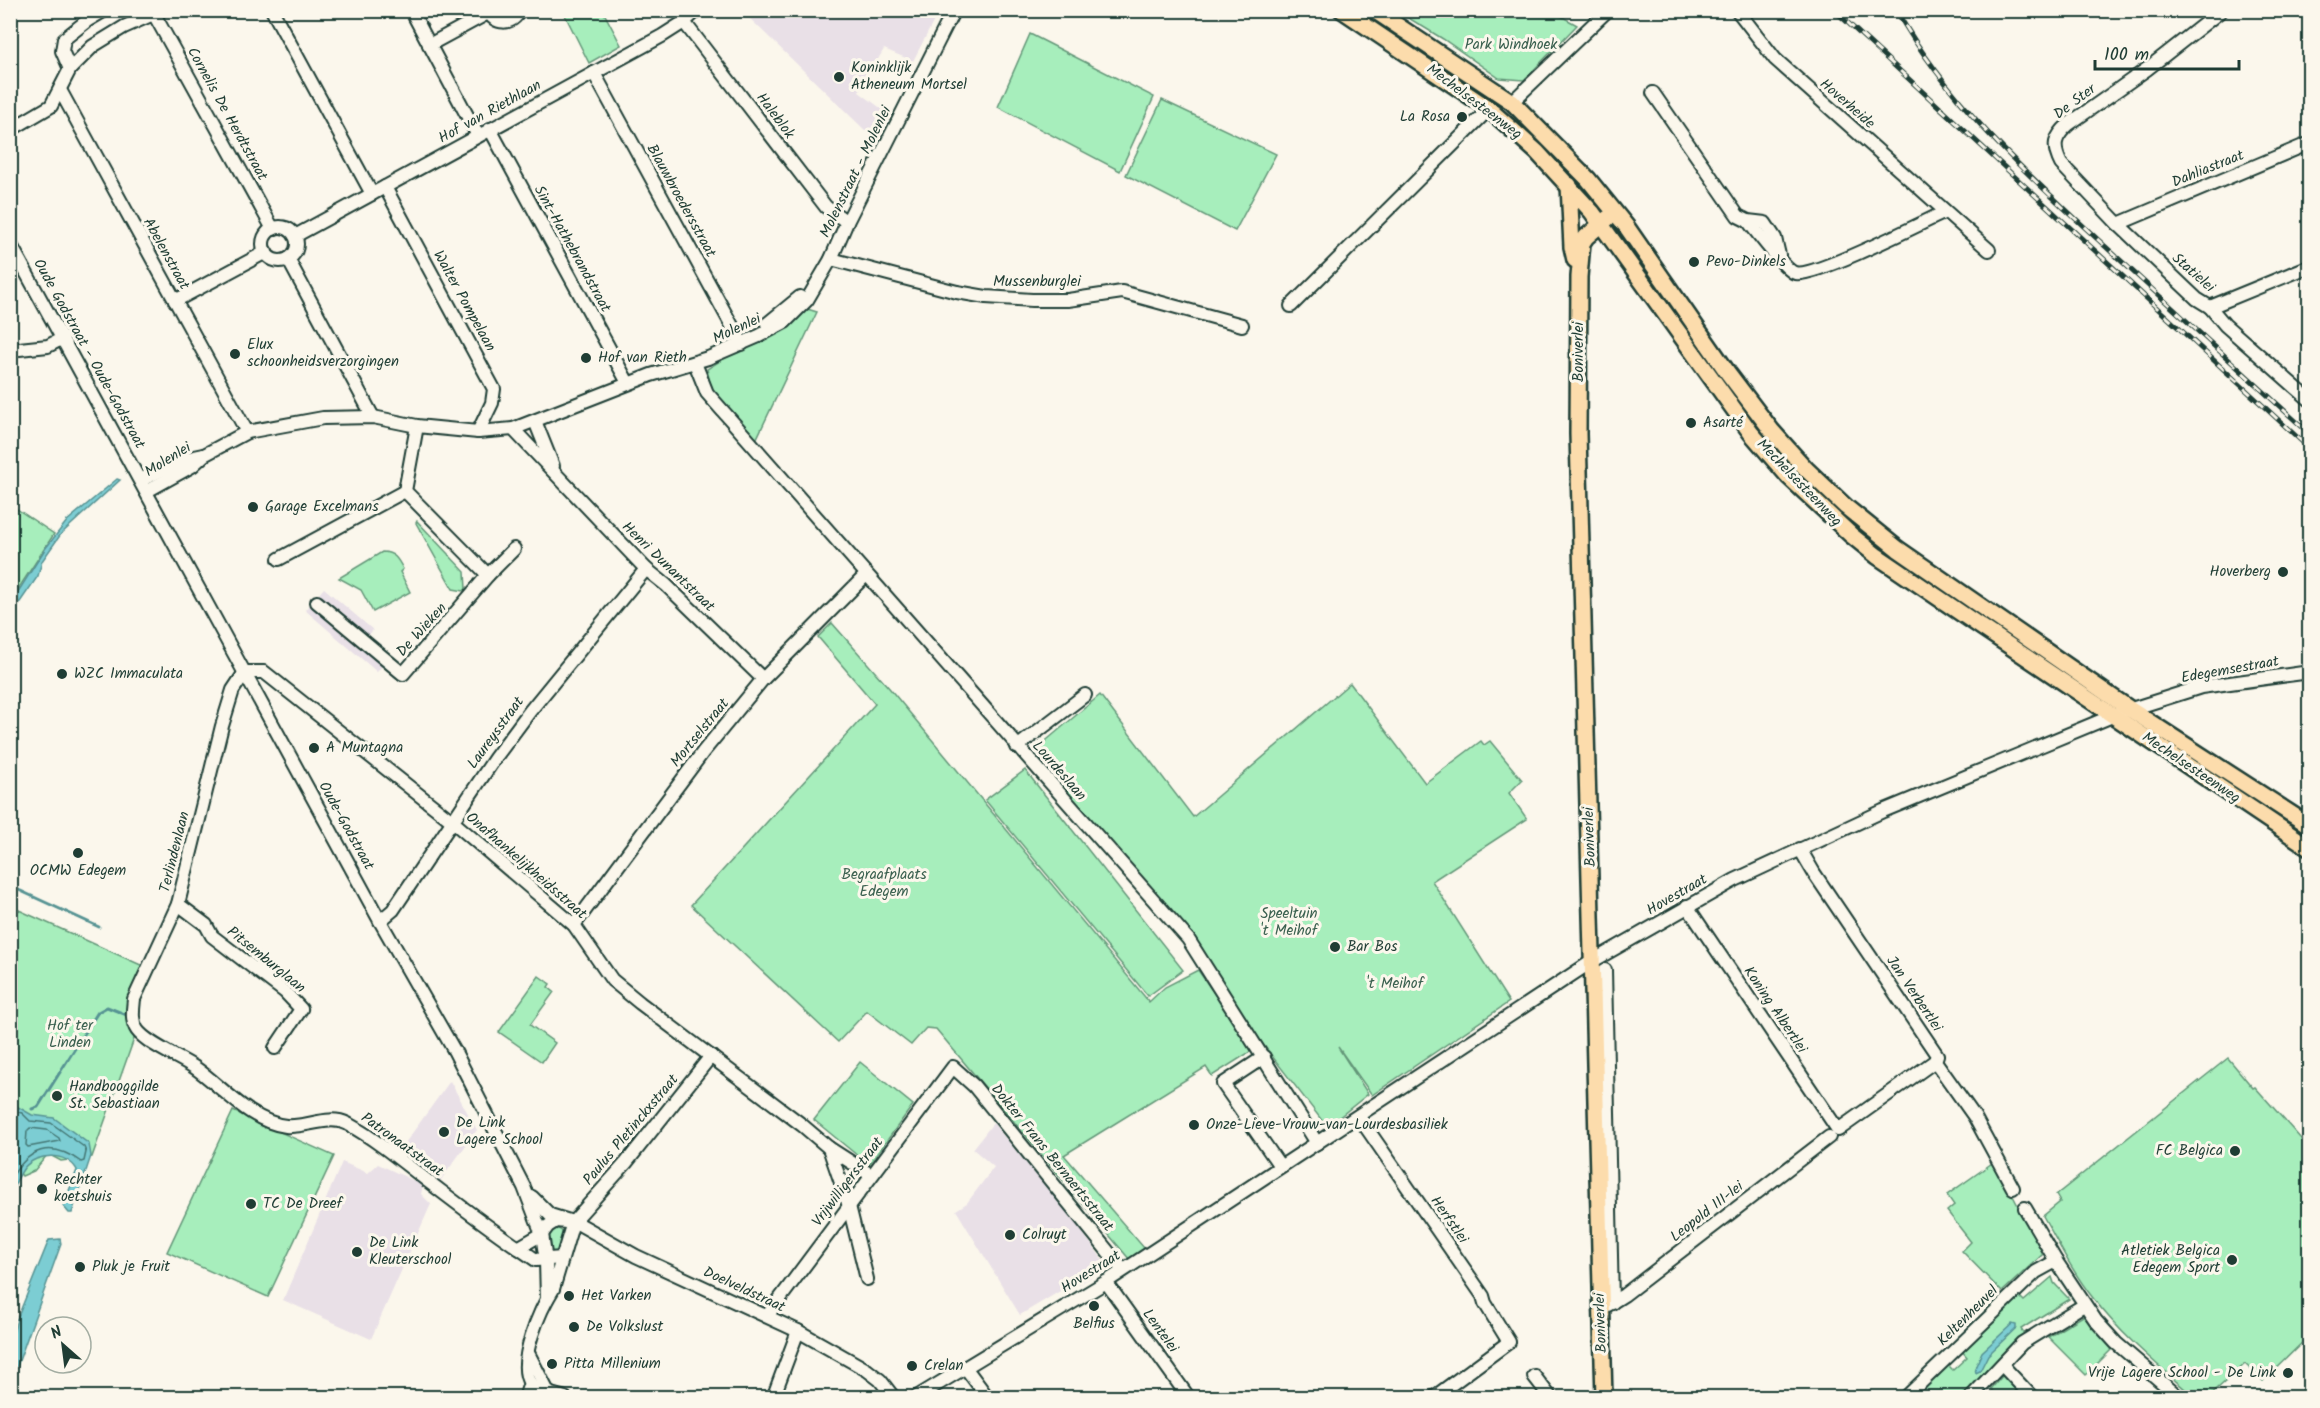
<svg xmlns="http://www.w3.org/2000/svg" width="2320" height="1408" viewBox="0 0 2320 1408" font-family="Kalam,sans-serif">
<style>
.built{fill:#e9e0e7}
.green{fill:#a7eebc;stroke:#639678;stroke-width:1.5}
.water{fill:#7ccdd3;stroke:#579393;stroke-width:1.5}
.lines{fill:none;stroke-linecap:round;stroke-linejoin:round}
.shore{stroke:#447774;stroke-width:1.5}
.stream{stroke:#579393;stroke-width:3}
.minor-casing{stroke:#1f3d34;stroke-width:16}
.major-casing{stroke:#1f3d34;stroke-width:20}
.minor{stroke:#fbf7ec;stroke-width:12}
.major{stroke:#fcdcac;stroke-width:15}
.rail-casing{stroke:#1f3d34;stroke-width:5}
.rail{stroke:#fbf7ec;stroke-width:3;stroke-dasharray:9;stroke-linecap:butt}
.poi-dot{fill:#1f3d34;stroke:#fbf7ec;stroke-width:2}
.labels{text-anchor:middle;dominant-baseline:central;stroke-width:6;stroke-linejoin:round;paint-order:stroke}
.park-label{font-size:15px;fill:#3a604f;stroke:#fbf7ec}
.poi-label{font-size:15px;fill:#1f3d34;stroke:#fbf7ec;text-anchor:start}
.street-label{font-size:15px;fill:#1f3d34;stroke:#fbf7ec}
</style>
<rect width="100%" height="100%" fill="#fbf7ec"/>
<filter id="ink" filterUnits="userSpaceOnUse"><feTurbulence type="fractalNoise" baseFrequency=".0167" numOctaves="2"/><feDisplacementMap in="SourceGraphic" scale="12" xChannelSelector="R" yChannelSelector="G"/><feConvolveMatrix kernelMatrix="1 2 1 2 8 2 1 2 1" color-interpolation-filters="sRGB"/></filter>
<g filter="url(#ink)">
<g class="built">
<path d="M742,11h197l-26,50 -29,-12 -25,43 27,20 -14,25z"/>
<path d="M324,588l49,42 -6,7 -49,-42z"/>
<path d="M310,604l72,62 -5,6 -72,-62z"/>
<path d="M450,1081l27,49 -37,51 -40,-31z"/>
<path d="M993,1123l75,90 40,54 -34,20 -2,-3 -52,31 -64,-105 11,-7 27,-36 -21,-18z"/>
<path d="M342,1162l26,11 10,-9 45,21 -2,9 10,10 -60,135 -88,-39z"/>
</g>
<g class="green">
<path d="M563,11h40l18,34 -32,18z"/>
<path d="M1397,11h155l25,14 -53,55 -25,-2 -56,-39z"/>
<path d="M1030,34l124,63 -34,74 -122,-64z"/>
<path d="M1162,100l114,54 -41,77 -109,-56z"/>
<path d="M804,308l13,4 -62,130 -44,-54 -4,-19z"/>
<path d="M11,505l43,29 -43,66z"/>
<path d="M417,521l48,51 1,17 -2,2 -11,-2 -37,-66z"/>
<path d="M382,552c12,0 16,7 21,17l-3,3 10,20 -37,20 -12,-22 -22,-12z"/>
<path d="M832,623l58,66 259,313 16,-15 33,-17 55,80 -41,26 -6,-9 -142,88 81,94 -15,11 -194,-231 -10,-1 -15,17 -44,-34 -29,31 -147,-137 184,-201 -57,-67z"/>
<path d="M1350,683l75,100 56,-42 3,4 6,-4 32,39 -13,13 18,26 -95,62 77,121 -137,93 -34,-48 30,47 -41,33 -292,-377 65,-55 93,122z"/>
<path d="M1025,770l158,200 -35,26 -163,-196z"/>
<path d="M10,906l133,60 -8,70 -43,121 -31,4 -13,-7 -14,17 -12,5 -12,-16z"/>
<path d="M539,976l11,8 -2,3 6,5 -24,33 25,18 -13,19 -43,-30z"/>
<path d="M2228,1058l25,30 2,-1 54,61v188l-46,45 -18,-17 -37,33h-14c-35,-31 -72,-61 -101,-99 -20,-25 -34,-54 -50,-82l17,-14 -4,-7z"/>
<path d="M860,1062l53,43 -44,60 -55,-45z"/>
<path d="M233,1111l101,45 -66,141 -101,-45z"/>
<path d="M1995,1161l48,93 -41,38 -40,-41 9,-9 -24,-31 7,-6 -7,-10z"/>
<path d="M557,1228l6,4 -5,19 -3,2 -4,-1 -4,-14 4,-6z"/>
<path d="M2052,1277l2,6 15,16 -48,30 5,8 -31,26 -1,5 -29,29 -55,1 37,-34 6,6 14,-13 -6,-7 56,-56 7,7z"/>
<path d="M2083,1316l29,33 -26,26 -38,-38z"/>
<path d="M2003,1375l22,22h-25l-9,-8z"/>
</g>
<g class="water">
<path d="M117,479l3,1 -59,54 -19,27 -4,15 -27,39v-12l34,-54 22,-28z"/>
<path d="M11,1103l21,12 22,3 35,26 2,12 -19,57h-3l-6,-7 14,-36c-10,-18 -40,-18 -53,-2 -6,8 -10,18 -13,26v-48l3,-10 -3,-6z"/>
<path d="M60,1239l1,5 -50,139v-42l6,-22 32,-79z"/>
<path d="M2012,1324l4,1v3l-28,27 -8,16 -4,2 -1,-5 7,-16z"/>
</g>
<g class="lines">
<g class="shore">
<path d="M10,1110l12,3 8,8 21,2 14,10 19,14 2,5 -2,9 -3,1c-31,-23 -53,-13 -71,18"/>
<path d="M30,1128l17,2 12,8 1,3 -32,6 -2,-2 1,-14z"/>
</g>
<g class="stream">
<path d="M10,886l89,41"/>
<path d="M32,1109l6,-2 60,-95 9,-5 20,8"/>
</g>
<defs>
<g id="minor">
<path d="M272,10l100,184"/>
<path d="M411,10l67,126"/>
<path d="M487,10c8,15 25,16 33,0"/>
<path d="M1737,10l38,49 214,191"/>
<path d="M2222,10l-75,59 -78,55c-15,13 -17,22 -8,40l57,60 79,75 13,8 15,18 85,75"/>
<path d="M154,14l119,215"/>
<path d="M684,22l142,185 21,15"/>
<path d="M429,45l59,-32"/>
<path d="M70,69l-8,-18 2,-12 24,-19 17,-10"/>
<path d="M594,73l148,271"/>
<path d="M60,90l187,342"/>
<path d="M1653,93l85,123 10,5 17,2 10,15 4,17"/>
<path d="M1512,102l96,-92"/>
<path d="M490,129l138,254"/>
<path d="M10,130l41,-24 19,-37 23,-23 31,-19 36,-16"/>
<path d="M385,187l109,202 -2,14 -14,29"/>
<path d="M1748,221c8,10 38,50 47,52 18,5 127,-50 150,-61"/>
<path d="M2118,224l192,-81"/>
<circle cx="280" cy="244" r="17"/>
<path d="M295,236l367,-200 22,-14 13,-12"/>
<path d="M10,243l370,678 75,131 69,135 18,47 4,27 1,38"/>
<path d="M288,259l85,158"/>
<path d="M831,259l126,33 29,5 46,3h36l54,-8 120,33"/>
<path d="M175,301l91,-49"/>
<path d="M1291,306l198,-197"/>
<path d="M2210,307l100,-41"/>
<path d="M767,324l33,-27"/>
<path d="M10,350l38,-4 15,-8"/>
<path d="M695,363l12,30 481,546 129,204"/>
<path d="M535,421l18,45"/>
<path d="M513,429l133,140 20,16 97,94"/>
<path d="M141,480l43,-21 19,-4"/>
<path d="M147,491l45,-25 12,-11 43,-23 76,-14 50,-1 44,9 61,6 35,-3 138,-54 57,-17 51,-22 26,-14 22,-22 24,-41 16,-37 107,-212"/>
<path d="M279,559l126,-68"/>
<path d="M488,575l26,-26"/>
<path d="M317,602l86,72 85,-99 -83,-84 12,-65"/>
<path d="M245,672l-12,18 -11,36 -44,178 -44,95c-1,10 -3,22 3,31 10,14 42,27 57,37 28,19 56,55 92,59 21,2 42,-12 62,-2 29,16 55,38 81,58 35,27 71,54 107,78l26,-2"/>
<path d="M245,672h19l188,149 122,104 38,55 28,23 162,122 27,23 42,27"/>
<path d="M1017,747l68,-52"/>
<path d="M1800,849l14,24 123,182 -2,6 39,55 39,72"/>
<path d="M178,904l28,21 6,11 73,56 16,17 -26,39"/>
<path d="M1687,906l151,224 97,-69"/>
<path d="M380,921l13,-11 102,-152 35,-47 116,-142"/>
<path d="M574,925l129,-173 60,-73 103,-104"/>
<path d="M1605,970l7,333"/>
<path d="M1264,1057l-41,27 57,82"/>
<path d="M1359,1117l124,179 2,7 24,39 -76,56"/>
<path d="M829,1148l20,58 18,73"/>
<path d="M532,1197l18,18 29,9 57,32 162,75 69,39 13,10 14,18"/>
<path d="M2025,1208l31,53 40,60 20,22 64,55"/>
<path d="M518,1248l24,-14 6,-8 8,-5 10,1"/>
<path d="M1106,1282l83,116"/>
<path d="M1608,1305l16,-10 205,-158"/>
<path d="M767,1316l186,-249 21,19 149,184"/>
<path d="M528,1353l20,39"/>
<path d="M2002,1365l31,33"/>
<path d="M965,1367l23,31"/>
<path d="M1534,1376l17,22"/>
<path d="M525,1398l5,-15"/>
<path d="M565,1398c-11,-4 -28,-5 -35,-15 -14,-20 11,-75 23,-94l20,-67 53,-59 85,-107"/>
<path d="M773,1398l25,-67"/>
<path d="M915,1398l191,-116 485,-320 144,-82 148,-69 239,-99 79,-25 109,-15"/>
<path d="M1905,1398l131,-126 20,-11"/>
<path d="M1970,1398l52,-55 62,-38"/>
</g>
<g id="major">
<path d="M1342,10l147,99 48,43 55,60 159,221 38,44 62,58 26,21 100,68 333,224"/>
<path d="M1374,10l138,92 76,77 38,47 102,147 44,58 34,38 40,38 52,42 233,161 179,116"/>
<path d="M1569,185l3,62 3,13"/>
<path d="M1604,1398l-26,-964 1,-157 3,-34 4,-6 22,-19"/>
</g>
</defs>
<use href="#minor" class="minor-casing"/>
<use href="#major" class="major-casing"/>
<use href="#minor" class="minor"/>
<use href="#major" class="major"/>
<defs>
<g id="rail">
<path d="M1834,10l476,439"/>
<path d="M1896,10c53,94 132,165 210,237 68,62 136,125 204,187"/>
</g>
</defs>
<use href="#rail" class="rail-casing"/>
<use href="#rail" class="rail"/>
</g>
</g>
<g class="poi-dot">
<circle cx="839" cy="77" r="6"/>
<circle cx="1462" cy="117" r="6"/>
<circle cx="1694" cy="262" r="6"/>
<circle cx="235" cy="354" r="6"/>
<circle cx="586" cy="358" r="6"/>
<circle cx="1691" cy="423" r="6"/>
<circle cx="253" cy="507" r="6"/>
<circle cx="2283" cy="572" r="6"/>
<circle cx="62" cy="674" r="6"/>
<circle cx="314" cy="748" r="6"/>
<circle cx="78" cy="853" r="6"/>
<circle cx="1335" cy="947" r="6"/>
<circle cx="57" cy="1096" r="6"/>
<circle cx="1194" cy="1125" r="6"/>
<circle cx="444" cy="1132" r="6"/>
<circle cx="2235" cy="1151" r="6"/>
<circle cx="42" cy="1189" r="6"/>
<circle cx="251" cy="1204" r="6"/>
<circle cx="1010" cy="1235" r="6"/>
<circle cx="357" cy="1252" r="6"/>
<circle cx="2232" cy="1260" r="6"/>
<circle cx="80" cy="1267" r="6"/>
<circle cx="569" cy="1296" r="6"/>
<circle cx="1094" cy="1306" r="6"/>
<circle cx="574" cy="1327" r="6"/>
<circle cx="552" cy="1364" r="6"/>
<circle cx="912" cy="1366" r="6"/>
<circle cx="2288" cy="1373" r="6"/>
</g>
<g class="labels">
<g class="park-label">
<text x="1511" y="45">Park Windhoek</text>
<text x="884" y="875">Begraafplaats<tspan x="884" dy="17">Edegem</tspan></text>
<text x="1289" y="914">Speeltuin<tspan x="1289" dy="17">'t Meihof</tspan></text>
<text x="1395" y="984">'t Meihof</text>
<text x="70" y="1026">Hof ter<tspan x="70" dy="17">Linden</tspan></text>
</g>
<g class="poi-label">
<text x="851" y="68">Koninklijk<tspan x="851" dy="17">Atheneum Mortsel</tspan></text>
<text x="1450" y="117" text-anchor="end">La Rosa</text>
<text x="1706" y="262">Pevo-Dinkels</text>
<text x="247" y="345">Elux<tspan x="247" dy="17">schoonheidsverzorgingen</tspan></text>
<text x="598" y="358">Hof van Rieth</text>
<text x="1703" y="423">Asarté</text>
<text x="265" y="507">Garage Excelmans</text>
<text x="2271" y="572" text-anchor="end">Hoverberg</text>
<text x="74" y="674">WZC Immaculata</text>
<text x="326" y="748">A Muntagna</text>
<text x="78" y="871" text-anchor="middle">OCMW Edegem</text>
<text x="1347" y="947">Bar Bos</text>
<text x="69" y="1087">Handbooggilde<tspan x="69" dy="17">St. Sebastiaan</tspan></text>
<text x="456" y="1123">De Link<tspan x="456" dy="17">Lagere School</tspan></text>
<text x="1206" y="1125">Onze-Lieve-Vrouw-van-Lourdesbasiliek</text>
<text x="2223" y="1151" text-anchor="end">FC Belgica</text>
<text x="54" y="1180">Rechter<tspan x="54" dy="17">koetshuis</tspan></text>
<text x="263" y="1204">TC De Dreef</text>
<text x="1022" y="1235">Colruyt</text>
<text x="369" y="1243">De Link<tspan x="369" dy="17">Kleuterschool</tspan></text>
<text x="2220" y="1251" text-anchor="end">Atletiek Belgica<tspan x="2220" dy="17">Edegem Sport</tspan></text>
<text x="92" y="1267">Pluk je Fruit</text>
<text x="581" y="1296">Het Varken</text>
<text x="1094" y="1324" text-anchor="middle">Belfius</text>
<text x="586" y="1327">De Volkslust</text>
<text x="564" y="1364">Pitta Millenium</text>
<text x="924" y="1366">Crelan</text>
<text x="2276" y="1373" text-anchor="end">Vrije Lagere School - De Link</text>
</g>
<g class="street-label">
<text transform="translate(1474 102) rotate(37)">Mechelsesteenweg</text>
<text transform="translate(2075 102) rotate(-37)">De Ster</text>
<text transform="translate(1847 104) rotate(41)">Hoverheide</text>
<text transform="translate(490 112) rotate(-29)">Hof van Riethlaan</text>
<text transform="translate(227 114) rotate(61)">Cornelis De Herdtstraat</text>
<text transform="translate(775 116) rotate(53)">Haleblok</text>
<text transform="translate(2208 169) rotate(-22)">Dahliastraat</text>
<text transform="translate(856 172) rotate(-64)">Molenstraat - Molenlei</text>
<text transform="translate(681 201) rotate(61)">Blauwbroedersstraat</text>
<text transform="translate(572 249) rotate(61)">Sint-Hathebrandstraat</text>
<text transform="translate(166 254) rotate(61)">Abelenstraat</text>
<text transform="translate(2193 273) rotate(41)">Statielei</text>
<text x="1037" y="282">Mussenburglei</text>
<text transform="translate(464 301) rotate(61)">Walter Pompelaan</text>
<text transform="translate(737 329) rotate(-25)">Molenlei</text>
<text transform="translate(1579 352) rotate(-90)">Boniverlei</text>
<text transform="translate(89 354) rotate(61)">Oude Godstraat - Oude-Godstraat</text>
<text transform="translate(168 460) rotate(-32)">Molenlei</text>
<text transform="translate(1799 483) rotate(46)">Mechelsesteenweg</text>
<text transform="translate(668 567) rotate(44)">Henri Dunantstraat</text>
<text transform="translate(422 630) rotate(-48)">De Wieken</text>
<text transform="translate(2230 670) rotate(-10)">Edegemsestraat</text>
<text transform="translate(496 733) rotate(-54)">Laureysstraat</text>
<text transform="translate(700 733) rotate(-51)">Mortselstraat</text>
<text transform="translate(2191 768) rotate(34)">Mechelsesteenweg</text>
<text transform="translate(1059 771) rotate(49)">Lourdeslaan</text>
<text transform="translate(346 826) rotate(61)">Oude-Godstraat</text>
<text transform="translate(1590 837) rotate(-92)">Boniverlei</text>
<text transform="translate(175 852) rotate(-76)">Terlindenlaan</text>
<text transform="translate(526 866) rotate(41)">Onafhankelijkheidsstraat</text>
<text transform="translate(1677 895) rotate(-30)">Hovestraat</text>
<text transform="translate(266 960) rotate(39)">Pitsemburglaan</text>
<text transform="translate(1914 994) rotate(56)">Jan Verbertlei</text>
<text transform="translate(1775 1010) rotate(56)">Koning Albertlei</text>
<text transform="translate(631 1130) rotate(-50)">Paulus Pletinckxstraat</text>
<text transform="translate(402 1145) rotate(36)">Patronaatstraat</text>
<text transform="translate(1052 1158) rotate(51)">Dokter Frans Bernaertsstraat</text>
<text transform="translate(848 1182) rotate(-53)">Vrijwilligersstraat</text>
<text transform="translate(1707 1212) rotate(-38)">Leopold III-lei</text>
<text transform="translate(1449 1220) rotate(55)">Herfstlei</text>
<text transform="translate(1091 1272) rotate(-32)">Hovestraat</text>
<text transform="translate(744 1290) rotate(25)">Doelveldstraat</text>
<text transform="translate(1968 1316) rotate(-45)">Keltenheuvel</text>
<text transform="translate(1601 1323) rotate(-92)">Boniverlei</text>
<text transform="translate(1160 1331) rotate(54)">Lentelei</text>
</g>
</g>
<rect width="2320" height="1408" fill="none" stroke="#fbf7ec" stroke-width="36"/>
<rect x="18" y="18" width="2284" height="1372" fill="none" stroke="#1f3d34" stroke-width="2" filter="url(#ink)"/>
<g transform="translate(63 1345) rotate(332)"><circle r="28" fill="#fbf7ec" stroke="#a3ada2" stroke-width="1.5"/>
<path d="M0-4.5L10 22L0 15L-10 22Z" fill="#1f3d34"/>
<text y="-9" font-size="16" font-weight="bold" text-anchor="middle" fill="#1f3d34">N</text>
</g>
<path d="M2095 60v9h144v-9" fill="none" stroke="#1f3d34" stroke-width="3"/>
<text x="2104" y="60" font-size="18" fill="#1f3d34" stroke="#fbf7ec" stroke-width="4.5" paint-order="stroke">100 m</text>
</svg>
